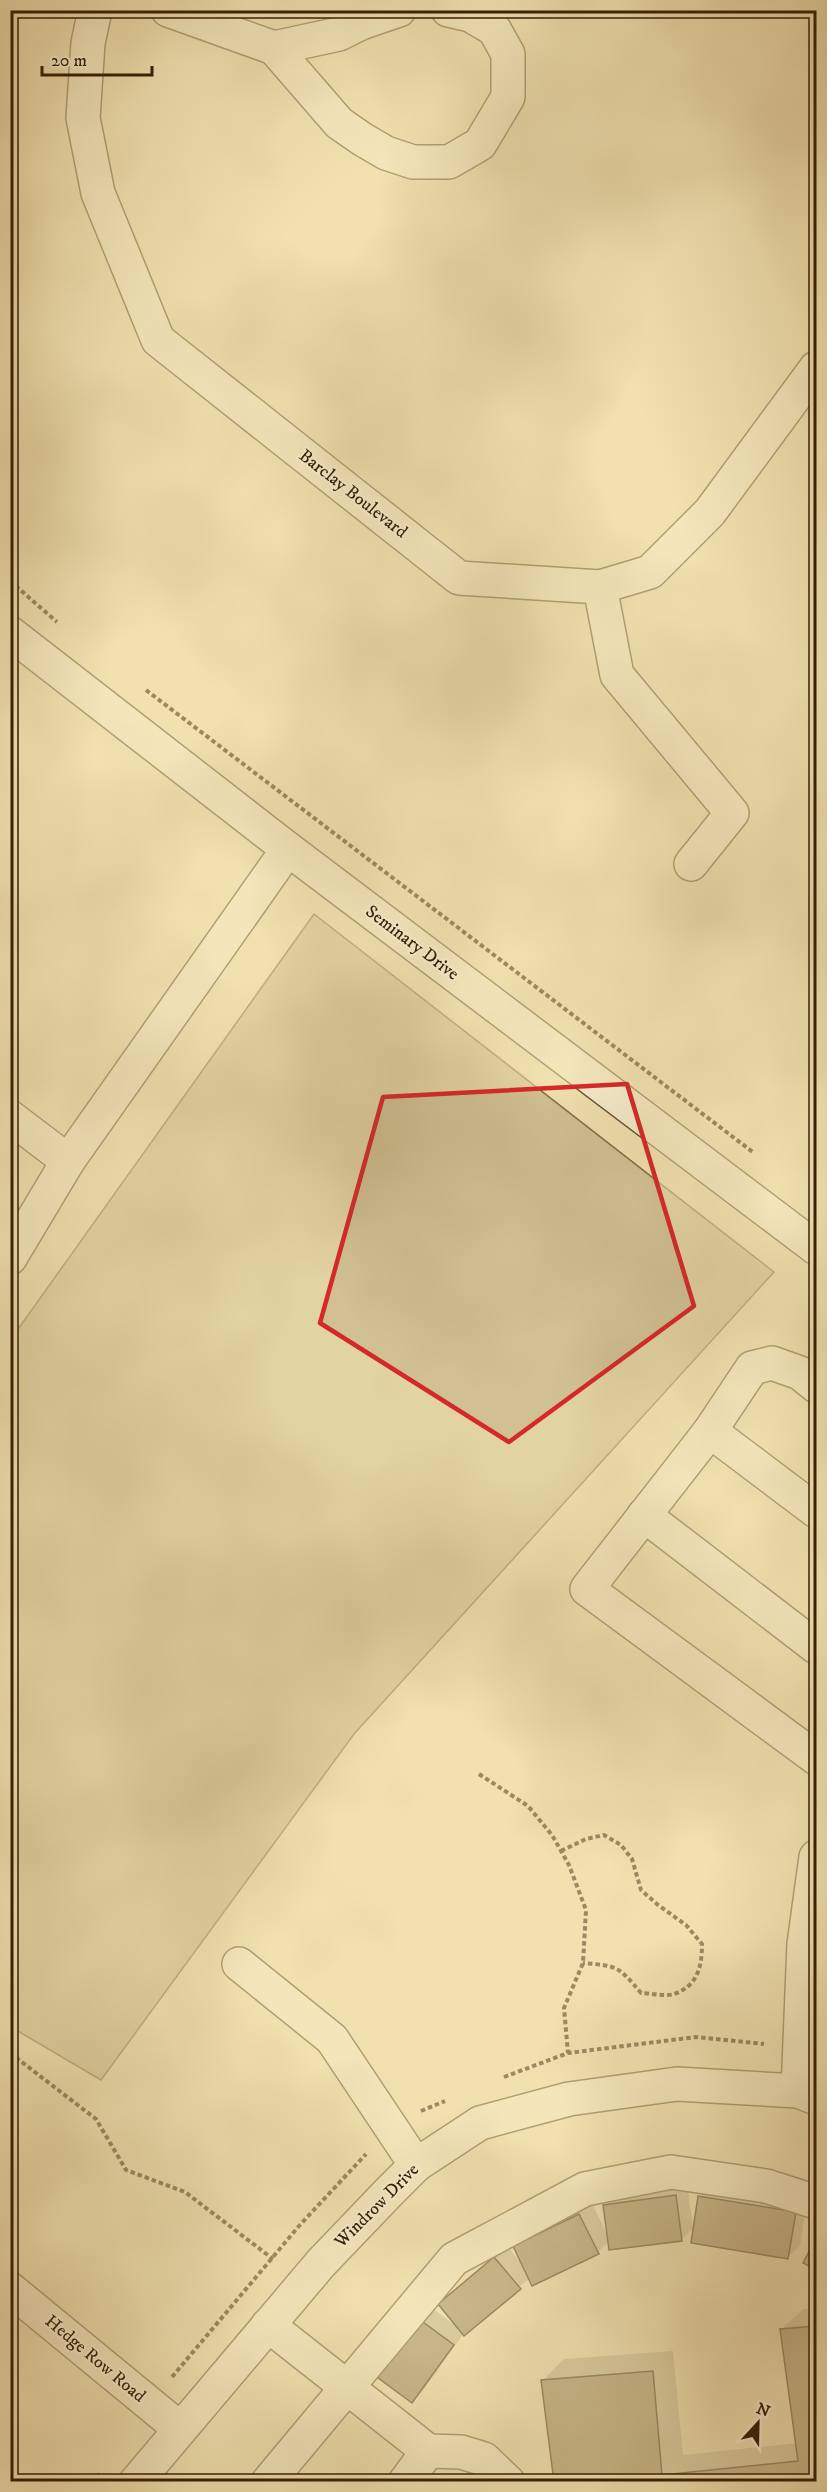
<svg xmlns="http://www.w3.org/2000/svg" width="827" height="2492" viewBox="0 0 827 2492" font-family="'IM FELL DW Pica',serif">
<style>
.green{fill:#d0c092;stroke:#836f4a;stroke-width:1.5}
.shadow{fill:#0003}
.building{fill:#97835c;stroke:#361e03;stroke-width:1.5}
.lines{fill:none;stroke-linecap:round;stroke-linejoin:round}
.minor-casing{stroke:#644f2e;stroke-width:36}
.path{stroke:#361e03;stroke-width:4;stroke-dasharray:4.5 3;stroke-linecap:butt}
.minor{stroke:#f5eccb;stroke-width:33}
.marked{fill:none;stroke:#d62828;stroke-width:4.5;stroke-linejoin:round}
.labels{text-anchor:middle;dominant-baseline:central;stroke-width:4.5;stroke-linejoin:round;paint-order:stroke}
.street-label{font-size:18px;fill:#361e03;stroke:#f5eccb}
</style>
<rect width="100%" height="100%" fill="#f0e1af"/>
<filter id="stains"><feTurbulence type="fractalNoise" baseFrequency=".00333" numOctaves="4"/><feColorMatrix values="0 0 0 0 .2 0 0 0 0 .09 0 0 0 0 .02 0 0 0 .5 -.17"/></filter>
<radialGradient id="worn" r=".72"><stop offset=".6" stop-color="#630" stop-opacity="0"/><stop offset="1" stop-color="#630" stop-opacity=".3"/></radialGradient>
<path class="green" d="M314,914l460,358 -420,462 -253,346 -90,-53v-688z"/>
<g class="shadow">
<path d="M687,2184l6,44 -12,12 -72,1 -11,11 -68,26 -66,55 -40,56 -12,12 -33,-24 53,-69 24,18 -4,-33 55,-47 14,17 -7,-17 12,-12 66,-31 16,33 -4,-31 12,-12z"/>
<path d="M712,2185l95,16 -7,45 -12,11 -88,-60z"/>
<path d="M816,2308v174h-260l-13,-102 21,-21 109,-8 10,104 114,-12 -16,-113 22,-21z"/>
</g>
<g class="building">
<path d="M676,2195l6,46 -73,9 -6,-45z"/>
<path d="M698,2196l98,16 -8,47 -97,-16z"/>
<path d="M579,2214l20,40 -67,32 -19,-40z"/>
<path d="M816,2238v32l-13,-7z"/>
<path d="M494,2257l27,32 -57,47 -26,-32z"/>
<path d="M419,2319l35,26 -42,58 -35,-26z"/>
<path d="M816,2326v156h-262l-13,-102 112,-9 9,104 136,-14 -18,-132z"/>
</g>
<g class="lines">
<defs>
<g id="minor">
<path d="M95,10l-7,33 -5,75 15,75 60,147 301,238 141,9 50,-15 60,-60 106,-144"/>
<path d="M168,10l106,38"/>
<path d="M399,10l-38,13 -22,11 -65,14 65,75 23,16 24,14 27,9h36l31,-18 28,-47v-43l-14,-25 -24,-14 -22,-5"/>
<path d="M600,587l17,88 115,138 -41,51"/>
<path d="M10,633l278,216 528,399"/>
<path d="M10,1117l58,44"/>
<path d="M10,1258l58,-97 220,-312"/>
<path d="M710,1431l42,-63 20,-5 28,10 16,13"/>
<path d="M816,1511l-106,-80 -123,158 229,169"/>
<path d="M644,1515l172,132"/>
<path d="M239,1964l93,75 84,126"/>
<path d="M798,2091l6,-147 12,-87"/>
<path d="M10,2289l169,139"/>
<path d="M268,2325l160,126 -23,31"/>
<path d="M428,2451l33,1 23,7 24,23"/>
<path d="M136,2482l185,-219 67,-70 28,-28 64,-42 89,-24 108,-15 121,7 18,7"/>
<path d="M268,2482l186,-223 131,-70 86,-17 95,14 50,16"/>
</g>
</defs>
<use href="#minor" class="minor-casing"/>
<g class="path">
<path d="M10,581l47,41"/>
<path d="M146,690l608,463"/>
<path d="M479,1774l49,32 24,29 17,30 17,45 -3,53 -19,45 4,45"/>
<path d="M561,1851l25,-12 18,-4 17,10 11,14 9,31 17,15 28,20 16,19c0,22 -4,42 -28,50 -9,3 -24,-1 -33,-1 -23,-27 -23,-27 -58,-30"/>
<path d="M10,2053l86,66 30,51 59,22 88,67"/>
<path d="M504,2077l64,-24 128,-16 68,7"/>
<path d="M421,2111l24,-10"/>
<path d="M172,2377l127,-151 67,-72"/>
<path d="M91,2482l11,-10"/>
</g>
<use href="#minor" class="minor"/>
</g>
<path d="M0 0H827V2492H0ZM627,1084l67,222 -185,136 -189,-119 63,-226z" fill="#f0e1af" fill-opacity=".55" fill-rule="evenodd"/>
<path class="marked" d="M627,1084l67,222 -185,136 -189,-119 63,-226z"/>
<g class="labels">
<g class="street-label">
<text transform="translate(353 494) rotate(38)">Barclay Boulevard</text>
<text transform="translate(412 943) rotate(37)">Seminary Drive</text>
<text transform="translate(377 2206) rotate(-45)">Windrow Drive</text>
<text transform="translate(95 2359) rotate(40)">Hedge Row Road</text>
</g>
</g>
<rect width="827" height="2492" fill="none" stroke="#f0e1af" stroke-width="36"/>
<rect x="12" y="12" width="803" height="2468" fill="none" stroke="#361e03" stroke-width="3"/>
<rect x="18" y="18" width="791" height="2456" fill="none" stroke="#361e03" stroke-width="1.5"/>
<g transform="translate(758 2423) rotate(22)" stroke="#f5eccb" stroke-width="4.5" paint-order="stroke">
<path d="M0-4.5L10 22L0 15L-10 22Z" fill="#361e03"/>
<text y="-9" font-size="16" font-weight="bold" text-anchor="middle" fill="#361e03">N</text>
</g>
<path d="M42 66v9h110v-9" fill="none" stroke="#361e03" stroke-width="3"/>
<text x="51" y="66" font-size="18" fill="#361e03" stroke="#f5eccb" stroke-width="4.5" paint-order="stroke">20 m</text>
<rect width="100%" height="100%" filter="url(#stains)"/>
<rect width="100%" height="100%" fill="url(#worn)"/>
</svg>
